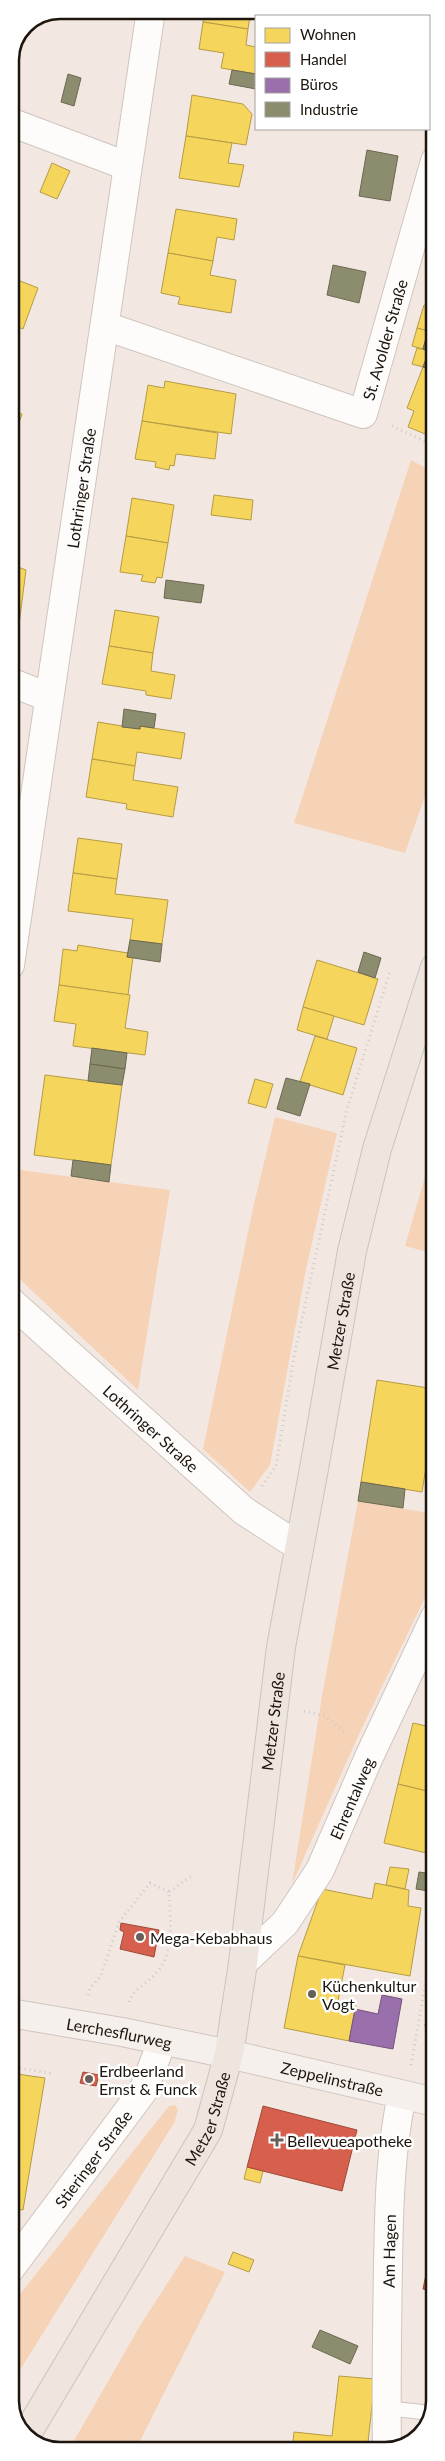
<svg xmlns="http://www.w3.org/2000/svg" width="445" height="2461" viewBox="0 0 445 2461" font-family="Lato,sans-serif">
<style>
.green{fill:#f6d2b7}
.homes{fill:#f6d55c;stroke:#b59b45}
.shops{fill:#d6604d;stroke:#9e4a3a}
.offices{fill:#9970ab;stroke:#74557c}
.industry{fill:#8c8c6e;stroke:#6b6851}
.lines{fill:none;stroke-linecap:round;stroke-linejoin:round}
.lane-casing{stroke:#cfc5be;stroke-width:16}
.street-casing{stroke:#cfc5be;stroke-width:30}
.secondary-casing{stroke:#cfc5be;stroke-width:30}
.primary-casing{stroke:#c9c4c0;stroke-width:30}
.path{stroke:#cecac8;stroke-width:3;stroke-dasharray:1 4;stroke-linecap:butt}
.lane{stroke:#fdfcfa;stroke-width:14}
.street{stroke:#fdfcfa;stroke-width:28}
.secondary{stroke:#f6f0ed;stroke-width:28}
.primary{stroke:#ede5de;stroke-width:28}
.poi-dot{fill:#685f58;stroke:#fff;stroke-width:2}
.labels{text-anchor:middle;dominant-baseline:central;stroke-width:5;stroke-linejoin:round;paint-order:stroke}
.street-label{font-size:16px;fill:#1d150e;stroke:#fff}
.poi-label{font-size:16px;fill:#1d150e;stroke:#fff;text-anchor:start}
.rim{fill:none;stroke:#1d150e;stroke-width:2.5}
</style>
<rect width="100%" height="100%" fill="#f3e8e1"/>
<g class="green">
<path d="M411,460l24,13v295l-30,85 -111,-30z"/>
<path d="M275,1117l62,16 -31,136 -36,196 -20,27 -47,-43 50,-241z"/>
<path d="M435,1142v112l-30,-8z"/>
<path d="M13,1169l157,21 -32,200 -110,-103c-5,-5 -11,-11 -15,-18 -9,-17 -2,-79 0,-100z"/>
<path d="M358,1501l77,13v63l-75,155 -68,152 30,-188z"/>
<path d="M175,2105l3,5 -4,13 -164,263v-79l159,-201z"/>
<path d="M185,2256l40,16 -90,179h-67l73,-127z"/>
</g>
<g class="homes">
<path d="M205,10h46l-3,19 -45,-7z"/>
<path d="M203,22l45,7 -2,16 10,2v27l-35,-6 3,-15 -25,-4z"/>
<path d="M192,95l51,9 9,10 -6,31 -60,-9z"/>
<path d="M186,136l46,7 -4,20 16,2 -5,22 -60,-9z"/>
<path d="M52,163l18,8 -13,28 -17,-7z"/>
<path d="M176,209l61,10 -3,21 -17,-3 -4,24 -45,-8z"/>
<path d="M168,253l45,8 -3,14 26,5 -5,33 -53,-9 2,-7 -19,-4z"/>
<path d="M10,277l28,11 -15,41 -13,-5z"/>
<path d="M435,304v29l-18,-5 7,-23 9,3z"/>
<path d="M417,328l11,3 -5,18 -11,-3z"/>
<path d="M417,348l12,3 -6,16 -11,-3z"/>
<path d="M423,367l12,5v66l-27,-11 6,-16 -7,-3z"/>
<path d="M165,381l71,13 -5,40 -89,-13 6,-36 16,3z"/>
<path d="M10,410l12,4 -12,36z"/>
<path d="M142,421l76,12 -3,26 -39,-5 -2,12 -4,-1 -1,5 -14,-3 1,-5 -21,-3z"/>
<path d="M214,495l39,5 -2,20 -40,-5z"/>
<path d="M132,498l42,7 -6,38 -42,-7z"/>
<path d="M126,536l42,7 -6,35 -5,-1 -2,6 -14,-2 2,-6 -23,-3z"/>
<path d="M10,564l16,6 -9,70 -7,-3z"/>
<path d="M115,610l44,7 -6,36 -44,-7z"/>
<path d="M109,646l44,7 -2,18 24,4 -4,24 -25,-4v-4l-44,-7z"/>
<path d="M98,722l42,7v-3l45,7 -4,26 -44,-7 -2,14 -43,-7z"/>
<path d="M92,759l43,7 -2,14 45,7 -5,30 -47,-8 1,-5 -41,-7z"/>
<path d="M78,838l44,6 -5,35 -44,-6z"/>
<path d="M73,873l44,6 -2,15 53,6 -6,44 -32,-4 3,-21 -65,-8z"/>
<path d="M78,945l50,8 -1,4h6l-5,38 -69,-10 4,-36 14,2z"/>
<path d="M317,960l61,19 -14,46 -61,-18z"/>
<path d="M59,985l71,10 -5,33 23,4 -3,23 -72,-9 3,-22 -22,-3z"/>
<path d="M303,1007l31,9 -7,23 -30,-9z"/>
<path d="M315,1036l42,12 -14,47 -43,-13z"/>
<path d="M45,1075l77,10 -11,80 -77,-10z"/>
<path d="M255,1079l18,5 -7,24 -18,-5z"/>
<path d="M377,1380l58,9v22l-13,81 -61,-10z"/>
<path d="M413,1723l22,5v65l-37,-9z"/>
<path d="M398,1784l37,9v62l-51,-12z"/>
<path d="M390,1867l19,2 -4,20 -19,-4z"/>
<path d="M375,1883l34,7 -1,16 13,2 -11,68 -112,-20 24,-67 50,10z"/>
<path d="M298,1956l47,9 -7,36 18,4 -7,36 -65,-13z"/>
<path d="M10,2073l35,5 -22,132 -13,-2z"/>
<path d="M247,2167l16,4 -3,12 -16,-4z"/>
<path d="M233,2252l21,8 -5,12 -21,-8z"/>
<path d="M339,2376l36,3 -8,72h-75l2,-19 38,4z"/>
</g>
<g class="shops">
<path d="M121,1923l38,7 -5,27 -34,-8 4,-17 -4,-2z"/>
<path d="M435,1976v51l-10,-1z"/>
<path d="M83,2072l16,3 -3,11 -16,-3z"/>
<path d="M263,2106l94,24 -15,61 -95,-24z"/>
<path d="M435,2231v61l-12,-3z"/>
</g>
<path class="offices" d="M382,1995l20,4 -9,50 -44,-8 6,-32 23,5z"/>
<g class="industry">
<path d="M232,70l24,4v15l-27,-5z"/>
<path d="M68,74l13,4 -7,28 -13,-4z"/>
<path d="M367,150l31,6 -8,45 -31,-5z"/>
<path d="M333,265l33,7 -7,31 -32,-8z"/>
<path d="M428,331l7,2v20l-12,-4z"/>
<path d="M429,351l6,2v19l-12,-5z"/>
<path d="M166,580l38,5 -3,18 -37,-5z"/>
<path d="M124,709l32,5 -2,14 -14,-2v3l-18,-2z"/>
<path d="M130,940l32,4 -2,18 -33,-5z"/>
<path d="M364,952l17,6 -6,20 -17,-6z"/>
<path d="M92,1048l35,5 -2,16 -35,-5z"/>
<path d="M90,1064l35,5 -3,16 -34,-4z"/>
<path d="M286,1078l24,6 -10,32 -23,-7z"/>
<path d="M73,1160l38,5 -2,17 -38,-6z"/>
<path d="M361,1482l44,7 -2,19 -45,-7z"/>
<path d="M419,1872l16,2v18l-19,-3z"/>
<path d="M320,2330l38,16 -8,18 -38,-17z"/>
</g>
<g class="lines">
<defs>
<path id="lane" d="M386,2408l45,5"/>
<g id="street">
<path d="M10,122l117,44"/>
<path id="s1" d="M105,326l258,88 72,-253"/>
<path d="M10,682l38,15"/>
<path id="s2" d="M10,965l141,-955"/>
<path id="s3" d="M10,1301l234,210 54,35"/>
<path id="s4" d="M243,1963l42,-40 35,-53 49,-113 66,-140"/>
<path id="s5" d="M10,2269l133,-178 19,-49"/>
<path id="s6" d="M387,2451c-1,-63 0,-124 1,-186 1,-58 2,-114 14,-170"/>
</g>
<g id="secondary">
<path id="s7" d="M10,2013l112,19 107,22 206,48"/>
</g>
<g id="primary">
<path id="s8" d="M25,2437l176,-295 7,-12 21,-76 14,-91 38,-316 34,-184 37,-212 25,-102 58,-182"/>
</g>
</defs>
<use href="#lane" class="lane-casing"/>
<use href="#street" class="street-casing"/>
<use href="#secondary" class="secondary-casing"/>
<use href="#primary" class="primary-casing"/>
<g class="path">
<path d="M392,426l43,20"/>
<path d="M262,1486l14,-20 18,-109 52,-244 44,-142"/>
<path d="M304,1711l21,5 21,17"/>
<path d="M88,1995l2,-7 11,-12 18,-54 31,-39 19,9"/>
<path d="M129,2002c5,-14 20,-19 29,-31 17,-21 12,-54 11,-79l25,-18"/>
<path d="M411,2065l22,-123 2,1"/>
<path d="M10,2066l43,8"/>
</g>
<use href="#lane" class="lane"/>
<use href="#street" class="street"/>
<use href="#secondary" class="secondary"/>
<use href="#primary" class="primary"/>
</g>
<g class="poi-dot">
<circle cx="140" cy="1937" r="5"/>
<circle cx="312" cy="1994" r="5"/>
<circle cx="89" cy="2079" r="5"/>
<path d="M274.5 2132.5h5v5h5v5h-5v5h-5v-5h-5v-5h5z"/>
</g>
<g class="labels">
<g class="street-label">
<text stroke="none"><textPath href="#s1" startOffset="350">St. Avolder Straße</textPath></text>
<text stroke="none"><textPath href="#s2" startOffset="482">Lothringer Straße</textPath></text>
<text stroke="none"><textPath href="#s8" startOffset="1178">Metzer Straße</textPath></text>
<text stroke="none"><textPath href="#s3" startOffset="190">Lothringer Straße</textPath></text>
<text stroke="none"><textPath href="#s8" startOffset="772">Metzer Straße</textPath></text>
<text stroke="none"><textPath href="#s4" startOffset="200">Ehrentalweg</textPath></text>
<text stroke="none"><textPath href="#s7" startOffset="111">Lerchesflurweg</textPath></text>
<text stroke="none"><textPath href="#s7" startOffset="329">Zeppelinstraße</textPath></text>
<text stroke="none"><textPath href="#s8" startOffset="368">Metzer Straße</textPath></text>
<text stroke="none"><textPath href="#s5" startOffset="138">Stieringer Straße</textPath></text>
<text stroke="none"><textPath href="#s6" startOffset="200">Am Hagen</textPath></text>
</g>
<g class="poi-label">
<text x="150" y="1937">Mega-Kebabhaus</text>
<text x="322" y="1985">Küchenkultur<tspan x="322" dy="18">Vogt</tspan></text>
<text x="99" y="2070">Erdbeerland<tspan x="99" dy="18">Ernst &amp; Funck</tspan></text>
<text x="287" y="2140">Bellevueapotheke</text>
</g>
</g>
<path d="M0 0H445V2461H0ZM60 19H385A41 41 0 0 1 426 60V2401A41 41 0 0 1 385 2442H60A41 41 0 0 1 19 2401V60A41 41 0 0 1 60 19Z" fill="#fff" fill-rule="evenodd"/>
<path class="rim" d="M60 19H385A41 41 0 0 1 426 60V2401A41 41 0 0 1 385 2442H60A41 41 0 0 1 19 2401V60A41 41 0 0 1 60 19Z"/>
<rect x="255" y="15" width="175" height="115" fill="#ffffff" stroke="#a5a19f"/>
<rect x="265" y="28" width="25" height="15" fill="#f6d55c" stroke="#a5a19f"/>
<text x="300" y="40" font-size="15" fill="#1d150e">Wohnen</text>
<rect x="265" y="52" width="25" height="15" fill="#d6604d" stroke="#a5a19f"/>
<text x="300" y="65" font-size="15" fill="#1d150e">Handel</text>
<rect x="265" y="78" width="25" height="15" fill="#9970ab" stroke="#a5a19f"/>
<text x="300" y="90" font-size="15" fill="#1d150e">Büros</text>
<rect x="265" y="102" width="25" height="15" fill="#8c8c6e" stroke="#a5a19f"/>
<text x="300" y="115" font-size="15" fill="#1d150e">Industrie</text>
</svg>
